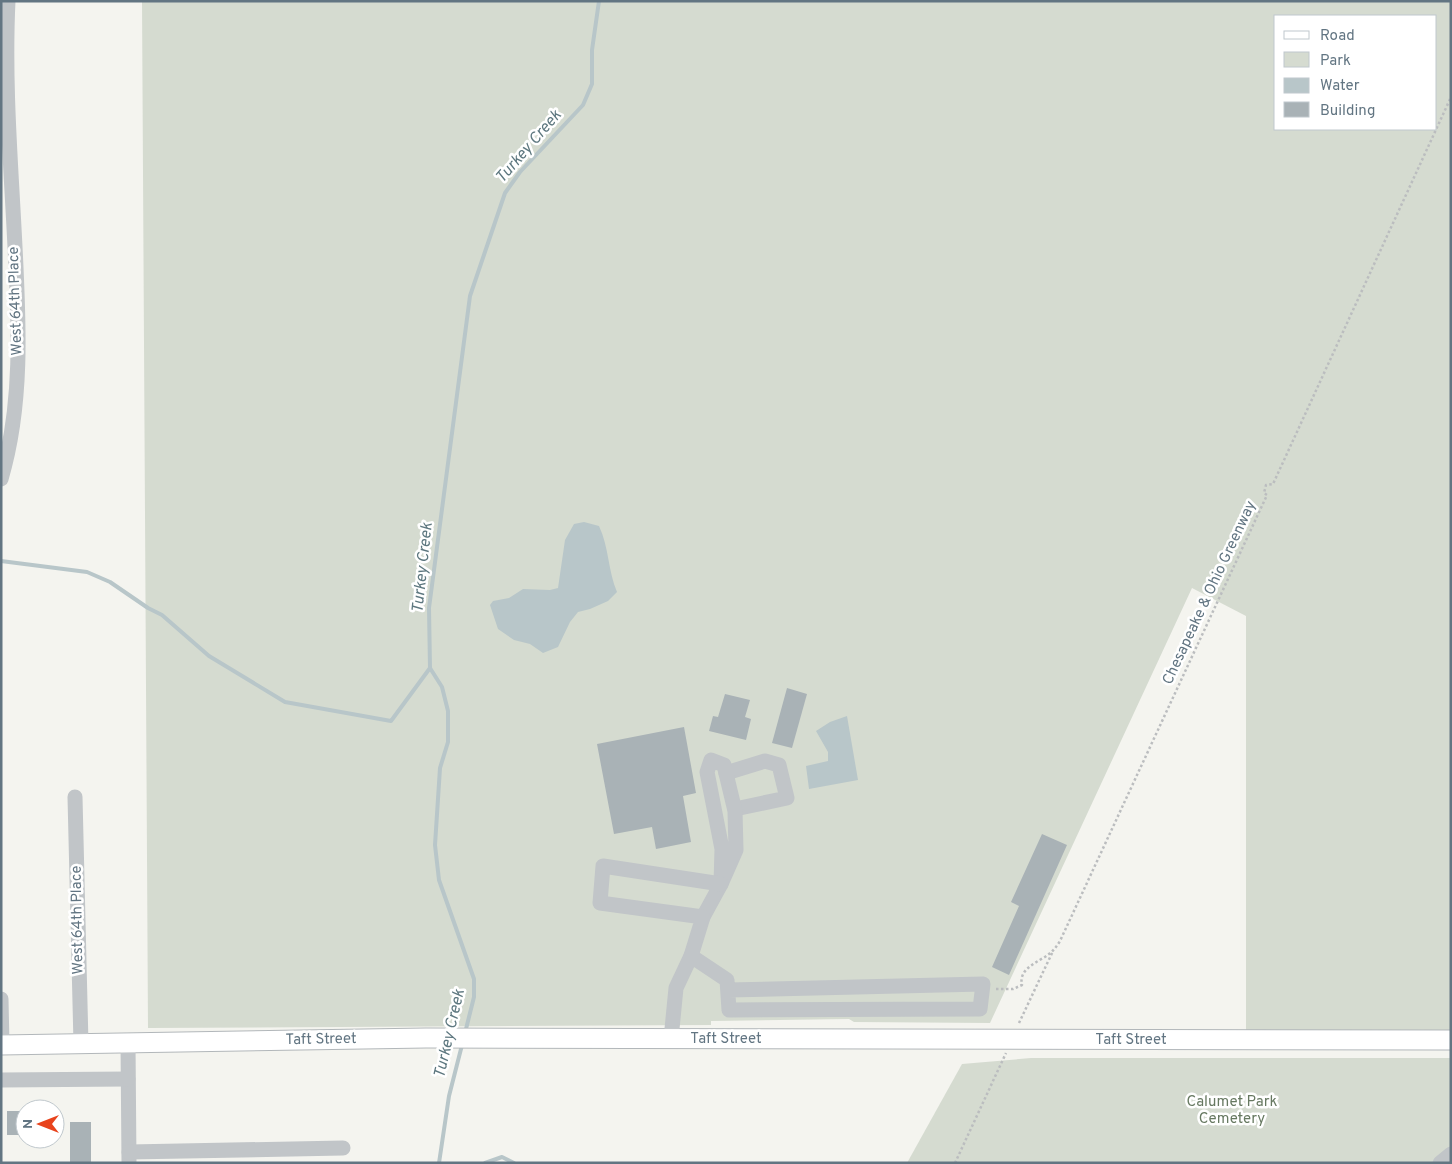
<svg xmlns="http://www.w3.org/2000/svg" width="1452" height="1164" viewBox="0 0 1452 1164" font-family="Overpass,sans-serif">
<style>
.green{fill:#d5dbd0;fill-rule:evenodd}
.water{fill:#b8c6c9}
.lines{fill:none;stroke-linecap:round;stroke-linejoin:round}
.stream{stroke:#b8c6c9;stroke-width:4}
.building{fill:#a9b2b6}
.major-casing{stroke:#b2b7ba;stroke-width:21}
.path{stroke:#bbbdbf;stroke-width:2.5;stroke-dasharray:2.5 2.5;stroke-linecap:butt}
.minor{stroke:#c1c5c8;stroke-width:15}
.major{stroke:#fff;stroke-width:19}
.labels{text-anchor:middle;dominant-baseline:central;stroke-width:5;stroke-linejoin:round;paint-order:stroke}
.street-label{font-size:15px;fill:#627582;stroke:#fff}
.park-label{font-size:15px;fill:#677961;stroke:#fff}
.water-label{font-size:16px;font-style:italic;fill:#5d777f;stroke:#fff}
</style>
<rect width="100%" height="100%" fill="#f4f4ef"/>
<g class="green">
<path d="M142,1h1309v1033l-205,1v-419l-54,-28 -202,435 -136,-1 -5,-3 -138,2v4l-563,3zM1276,16h160v113h-160z"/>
<path d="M1031,1058h420v105h-544l55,-99z"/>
</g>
<g class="water">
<path d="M584,522l15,4c10,21 9,45 18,66l-9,9 -18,8 -12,3 -8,10 -12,25 -15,6 -13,-9 -16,-4 -16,-11 -8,-24 3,-4 16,-3 14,-9 27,1 8,-2 7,-48 9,-16z"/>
<path d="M847,716l11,64 -49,9 -3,-23 22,-5v-9l-12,-21 14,-9z"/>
</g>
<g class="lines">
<g class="stream">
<path d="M1,561l86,11 23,10 38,26 14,7 47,41 76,46 106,19 39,-53"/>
<path d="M465,1033l9,-36v-18l-35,-99 -4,-35 5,-77 8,-26v-31l-6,-24 -12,-19 -1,-60 41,-312 35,-103 15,-21 63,-67 9,-21v-34l7,-49"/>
<path d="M439,1163l10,-67 13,-51"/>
<path d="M485,1163l17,-6 12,6"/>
</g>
</g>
<g class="building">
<path d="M787,688l20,6 -15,54 -20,-5z"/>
<path d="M725,694l25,6 -5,17 6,2 -5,21 -37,-9 4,-15 5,1z"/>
<path d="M684,727l12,66 -13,3 8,46 -35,7 -4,-22 -38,7 -17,-90z"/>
<path d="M1042,834l25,11 -58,130 -17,-8 27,-61 -8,-4z"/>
<rect x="7" y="1111" width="18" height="24"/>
<rect x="70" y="1122" width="21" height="41"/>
</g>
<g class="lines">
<defs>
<path id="major" d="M1,1045l425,-7 1025,2"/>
</defs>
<use href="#major" class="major-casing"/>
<g class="path">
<path d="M996,989h17l9,-4c-4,-17 17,-23 27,-31 5,-4 8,-8 11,-13l207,-446 -3,-2 2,-8 7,-1 178,-387"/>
<path d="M1019,1023l34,-72"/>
<path d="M955,1163l51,-110"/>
</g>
<g class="minor">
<path d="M1,479c22,-74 18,-155 14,-232 -4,-82 -11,-164 -7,-246"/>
<path d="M726,773l39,-12 14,4 8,33 -52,11"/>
<path d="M75,797l6,247"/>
<path d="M703,917l18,-33 15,-34 -1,-39 -11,-46 -13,-5 -4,12 15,77 -1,35"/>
<path d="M691,956l36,24 2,30 251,-1 3,-25 -255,6"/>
<path d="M1,999l1,46"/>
<path d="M671,1039l5,-51 15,-32 12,-39 -103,-14 3,-37 118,18"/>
<path d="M128,1043l1,120"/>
<path d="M1,1080l127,-1"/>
<path d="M129,1152l214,-4"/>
<path d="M1440,1163l11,-9"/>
</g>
<use href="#major" class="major"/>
</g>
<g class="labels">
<g class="street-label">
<text transform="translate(16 301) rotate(-92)">West 64th Place</text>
<text transform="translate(1210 593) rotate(-65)">Chesapeake &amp; Ohio Greenway</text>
<text transform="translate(78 920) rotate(-91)">West 64th Place</text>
<text x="726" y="1039">Taft Street</text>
<text transform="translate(321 1040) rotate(-1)">Taft Street</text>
<text x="1131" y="1040">Taft Street</text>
</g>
<g class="park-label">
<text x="1232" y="1102">Calumet Park<tspan x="1232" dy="17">Cemetery</tspan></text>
</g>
<g class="water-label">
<text transform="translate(529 147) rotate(-49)">Turkey Creek</text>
<text transform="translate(423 568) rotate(-84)">Turkey Creek</text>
<text transform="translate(450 1034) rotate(-77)">Turkey Creek</text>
</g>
</g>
<rect width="1452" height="1164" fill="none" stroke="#627582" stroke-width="5"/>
<rect x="1274" y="15" width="162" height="115" fill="#ffffff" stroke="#c0c8cd"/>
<rect x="1284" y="31" width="25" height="8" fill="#ffffff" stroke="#c0c8cd"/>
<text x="1320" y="40" font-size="15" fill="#627582">Road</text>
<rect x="1284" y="52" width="25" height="15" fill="#d5dbd0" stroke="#c0c8cd"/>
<text x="1320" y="65" font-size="15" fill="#627582">Park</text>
<rect x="1284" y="78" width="25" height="15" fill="#b8c6c9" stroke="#c0c8cd"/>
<text x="1320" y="90" font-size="15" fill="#627582">Water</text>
<rect x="1284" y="102" width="25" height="15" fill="#a9b2b6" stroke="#c0c8cd"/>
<text x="1320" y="115" font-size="15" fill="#627582">Building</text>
<g transform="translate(40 1124) rotate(270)"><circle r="24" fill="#ffffff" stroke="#c0c8cd"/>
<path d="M0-4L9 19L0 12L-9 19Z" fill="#e8431c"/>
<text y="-8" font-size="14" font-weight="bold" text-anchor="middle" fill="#627582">N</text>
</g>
</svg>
